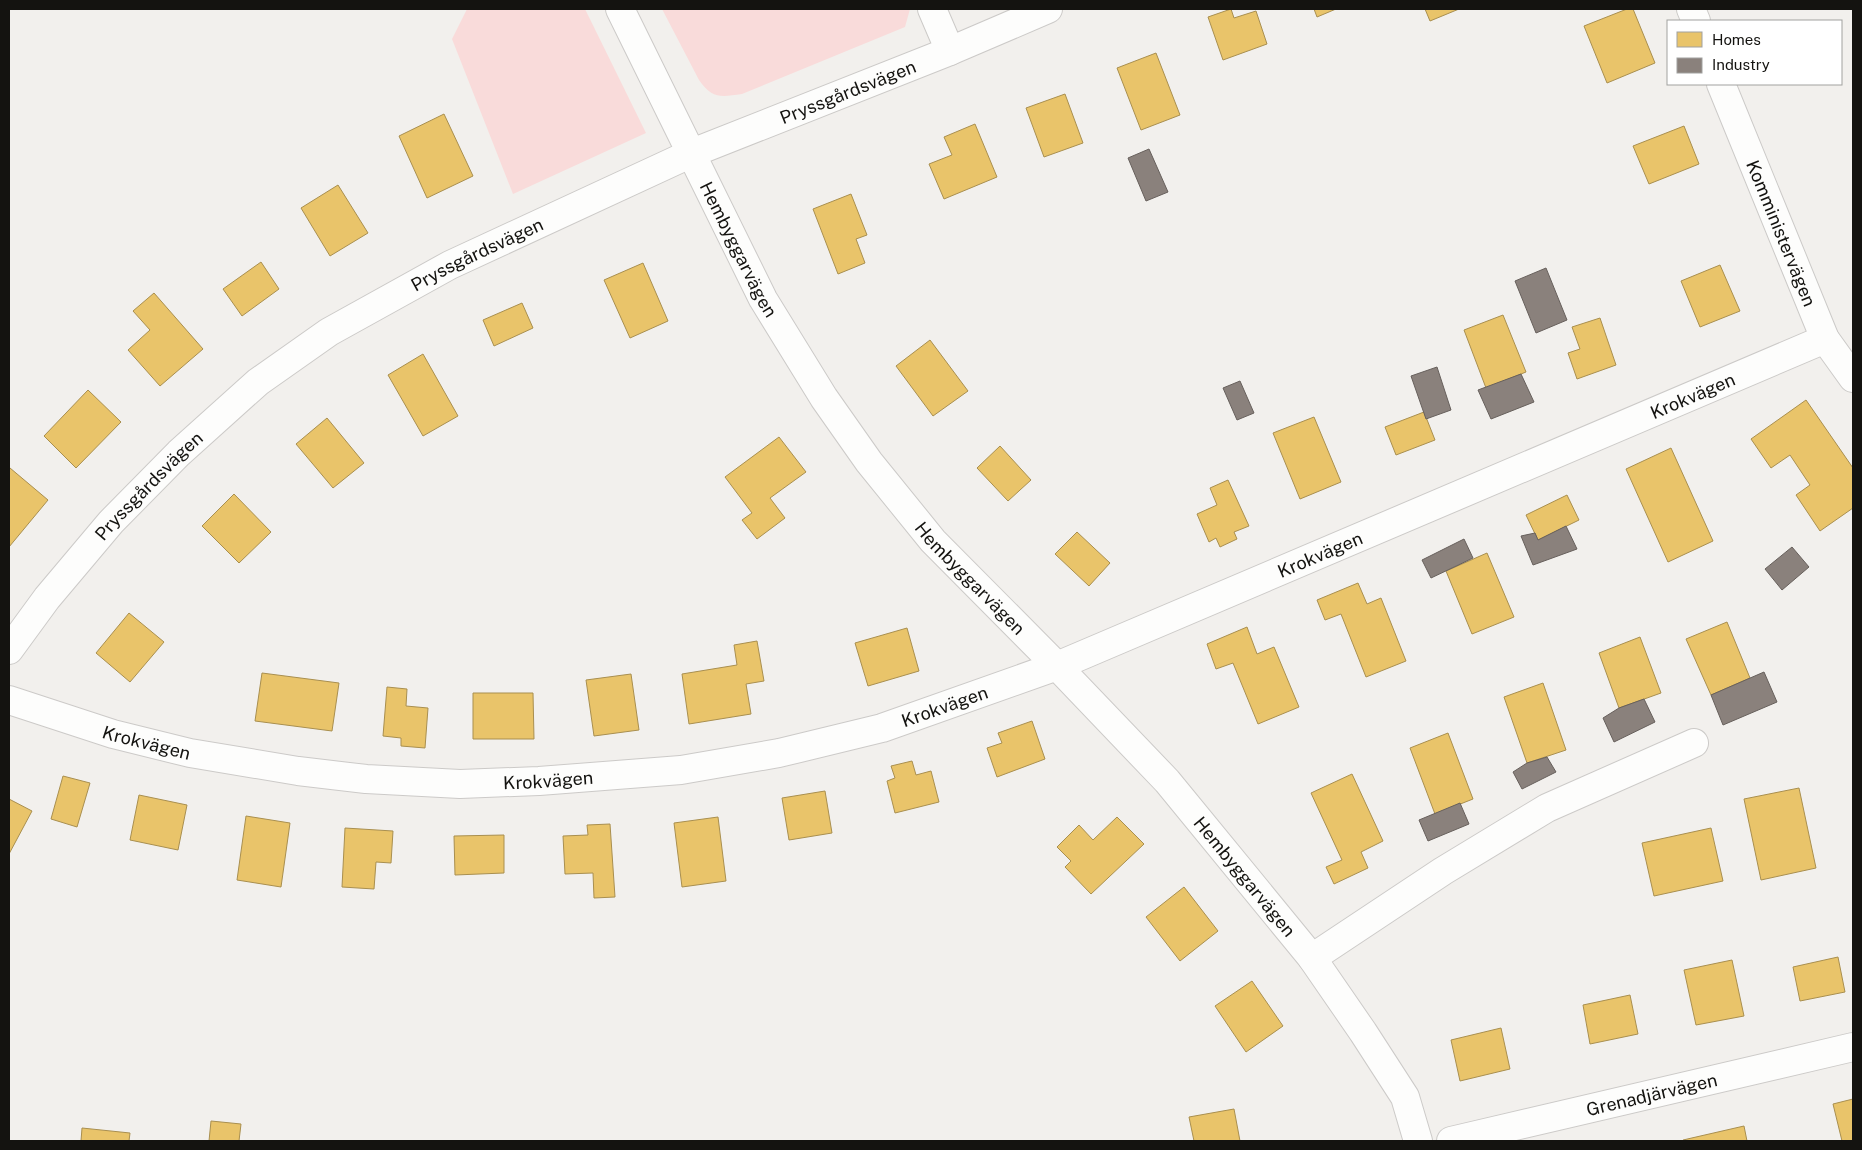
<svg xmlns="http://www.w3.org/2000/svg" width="1862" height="1150" viewBox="0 0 1862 1150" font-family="'Public Sans',sans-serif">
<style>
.green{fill:#f9dbda}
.homes{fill:#e9c46a;stroke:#a98f4f}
.industry{fill:#8a817c;stroke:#67605c}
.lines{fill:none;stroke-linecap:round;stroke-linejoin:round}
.minor-casing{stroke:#cccac8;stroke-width:30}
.minor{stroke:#fdfdfc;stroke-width:28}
.labels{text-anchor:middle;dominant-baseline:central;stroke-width:5;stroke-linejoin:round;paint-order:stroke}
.street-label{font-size:18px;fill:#141310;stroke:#fff}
</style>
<rect width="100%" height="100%" fill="#f2f0ed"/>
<g class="green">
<path d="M467,9h118l61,124 -133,61 -61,-155z"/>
<path d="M662,9h248l-5,18 -163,67c-21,3 -30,5 -43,-14z"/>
</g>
<g class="homes">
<path d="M1231,9l3,9 22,-7 11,33 -44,16 -15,-43z"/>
<path d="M1314,9h22l-19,8z"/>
<path d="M1425,9h34l-29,12z"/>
<path d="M1627,9h6l22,54 -48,20 -23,-57z"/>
<path d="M1156,53l24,62 -39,15 -24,-62z"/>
<path d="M1065,94l18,49 -39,14 -18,-49z"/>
<path d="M444,114l29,62 -46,22 -28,-62z"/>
<path d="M975,124l22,53 -53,22 -15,-35 23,-9 -8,-18z"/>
<path d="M1684,126l15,38 -50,20 -16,-38z"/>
<path d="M338,185l30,48 -38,23 -29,-48z"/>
<path d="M851,194l16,41 -11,4 9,24 -27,11 -25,-65z"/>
<path d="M261,262l18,27 -37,27 -19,-27z"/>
<path d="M643,263l25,58 -38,17 -26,-58z"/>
<path d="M1720,265l20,46 -40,16 -19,-46z"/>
<path d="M154,293l49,56 -43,37 -32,-36 22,-20 -17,-19z"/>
<path d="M522,303l11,25 -39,18 -11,-26z"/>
<path d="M1503,315l23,57 -40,16 -22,-58z"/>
<path d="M1600,318l16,47 -39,14 -9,-26 12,-4 -8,-22z"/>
<path d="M930,340l38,51 -35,25 -37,-50z"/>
<path d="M423,354l35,62 -35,20 -35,-61z"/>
<path d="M88,390l33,32 -45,46 -32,-32z"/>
<path d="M1806,400l47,68v40l-33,23 -24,-36 14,-10 -20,-30 -19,13 -20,-29z"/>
<path d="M1424,412l11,28 -39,15 -11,-28z"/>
<path d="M1314,417l27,65 -41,17 -27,-66z"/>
<path d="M327,418l37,45 -31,25 -37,-44z"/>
<path d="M779,437l27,35 -36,26 15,20 -28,21 -15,-19 10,-7 -27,-36z"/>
<path d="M1000,446l31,34 -23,21 -31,-33z"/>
<path d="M1671,448l42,93 -45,21 -42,-93z"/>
<path d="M10,468l38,32 -39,47v-77z"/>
<path d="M1228,480l21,46 -15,6 3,7 -17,8 -4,-9 -7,4 -12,-28 20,-9 -7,-17z"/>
<path d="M234,494l37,38 -32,31 -37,-37z"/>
<path d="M1567,495l12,25 -41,20 -12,-25z"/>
<path d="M1077,532l33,31 -21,23 -34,-32z"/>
<path d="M1487,553l27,64 -42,17 -26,-63z"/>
<path d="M1358,583l9,21 14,-6 25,63 -40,16 -25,-63 -16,6 -8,-20z"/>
<path d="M129,613l35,29 -34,40 -34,-29z"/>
<path d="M1727,622l23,56 -39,17 -25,-56z"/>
<path d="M1247,627l10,27 17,-7 25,60 -41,17 -25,-61 -17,6 -9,-25z"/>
<path d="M907,628l12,43 -51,15 -13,-43z"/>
<path d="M1640,637l21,56 -42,15 -20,-55z"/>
<path d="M757,641l7,40 -18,3 5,30 -62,10 -7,-50 55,-9 -3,-20z"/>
<path d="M262,673l77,10 -7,48 -77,-10z"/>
<path d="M631,674l8,56 -45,6 -8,-56z"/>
<path d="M1543,683l23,67 -39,13 -23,-66z"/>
<path d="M387,687l20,2 -1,17 22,2 -3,40 -24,-2v-8l-18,-2z"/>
<path d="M473,693h60l1,46h-61z"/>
<path d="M1032,721l13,38 -48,18 -10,-29 15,-5 -4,-10z"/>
<path d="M1448,733l25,66 -38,15 -25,-66z"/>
<path d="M912,761l4,14 15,-4 8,31 -44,11 -8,-32 8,-3 -4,-12z"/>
<path d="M1352,774l31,67 -22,11 7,16 -34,16 -8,-17 16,-7 -31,-67z"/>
<path d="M63,776l27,7 -13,44 -26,-8z"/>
<path d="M1799,788l17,80 -55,12 -17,-81z"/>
<path d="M825,791l7,42 -43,7 -7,-42z"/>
<path d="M139,795l48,10 -9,45 -48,-10z"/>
<path d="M9,799l23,12 -23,43z"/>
<path d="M246,816l44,7 -9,64 -44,-7z"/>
<path d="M718,817l8,64 -44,6 -8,-64z"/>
<path d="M1117,817l27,27 -53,50 -26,-27 6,-6 -14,-14 22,-22 14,15z"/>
<path d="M610,824l5,73 -21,1 -1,-25 -28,1 -2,-38 25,-1 -1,-10z"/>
<path d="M345,828l48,3 -2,32 -15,-1 -2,27 -32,-2z"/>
<path d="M1711,828l12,53 -69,15 -12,-53z"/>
<path d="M504,835v38l-49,2 -1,-39z"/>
<path d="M1184,887l34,44 -38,30 -34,-44z"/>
<path d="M1838,957l7,35 -45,9 -7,-34z"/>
<path d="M1732,960l12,56 -48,9 -12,-55z"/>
<path d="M1252,981l31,45 -37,26 -31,-46z"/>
<path d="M1630,995l8,39 -48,10 -7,-39z"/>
<path d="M1501,1028l9,41 -50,12 -9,-41z"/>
<path d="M1853,1099v42h-11l-9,-37z"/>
<path d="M1234,1109l6,32h-46l-5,-24z"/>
<path d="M211,1121l30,3 -2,17h-30z"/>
<path d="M1744,1126l3,15h-64v-1z"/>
<path d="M82,1128l48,5 -1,8h-48z"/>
</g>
<g class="industry">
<path d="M1149,149l19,43 -22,9 -18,-43z"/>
<path d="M1546,268l21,52 -31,13 -21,-52z"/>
<path d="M1437,367l14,43 -25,9 -15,-43z"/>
<path d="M1521,374l13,28 -43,17 -13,-29z"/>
<path d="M1240,381l14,32 -17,7 -14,-32z"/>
<path d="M1566,526l11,23 -44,16 -12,-29 14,-3 3,7z"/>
<path d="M1464,539l9,19 -42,20 -9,-18z"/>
<path d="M1792,547l17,20 -27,23 -17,-21z"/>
<path d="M1764,672l13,30 -54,23 -12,-30z"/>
<path d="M1644,699l11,23 -41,20 -11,-24 16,-10z"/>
<path d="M1547,757l9,15 -34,17 -9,-17 14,-9z"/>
<path d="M1460,803l9,21 -41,17 -9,-21z"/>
</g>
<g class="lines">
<defs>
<g id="minor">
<path id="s1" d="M620,9l143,290 61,99 45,64 64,79 124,125 110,115 145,177 51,74 42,65 13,44"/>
<path d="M932,9l18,42"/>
<path d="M1691,9l5,12"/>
<path id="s2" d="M1721,84l104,255 28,39"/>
<path id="s3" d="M9,650l38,-52 64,-76 68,-69 79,-71 71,-50 121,-67 242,-112 258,-102 98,-42"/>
<path id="s4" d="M9,700l104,34 77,19 108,18 68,8 94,5 79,-3 142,-11 98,-17 103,-25 175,-62 768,-327"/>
<path d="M1312,958l131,-87 104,-63 147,-65"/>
<path id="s5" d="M1451,1141l402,-94"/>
</g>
</defs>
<use href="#minor" class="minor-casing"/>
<use href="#minor" class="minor"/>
</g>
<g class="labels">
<g class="street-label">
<text stroke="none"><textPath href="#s3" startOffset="1026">Pryssgårdsvägen</textPath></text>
<text stroke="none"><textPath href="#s2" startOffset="161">Komministervägen</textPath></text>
<text stroke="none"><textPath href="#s1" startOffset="268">Hembyggarvägen</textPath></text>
<text stroke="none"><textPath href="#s3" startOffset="621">Pryssgårdsvägen</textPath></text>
<text stroke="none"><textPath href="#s4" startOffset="1764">Krokvägen</textPath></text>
<text stroke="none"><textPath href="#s3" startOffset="216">Pryssgårdsvägen</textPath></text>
<text stroke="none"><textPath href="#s4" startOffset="1359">Krokvägen</textPath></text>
<text stroke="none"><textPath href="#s1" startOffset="672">Hembyggarvägen</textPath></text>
<text stroke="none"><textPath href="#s4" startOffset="954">Krokvägen</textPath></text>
<text stroke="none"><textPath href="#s4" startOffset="144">Krokvägen</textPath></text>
<text stroke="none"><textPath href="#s4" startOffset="549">Krokvägen</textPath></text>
<text stroke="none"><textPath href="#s1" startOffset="1078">Hembyggarvägen</textPath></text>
<text stroke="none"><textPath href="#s5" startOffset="206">Grenadjärvägen</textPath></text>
</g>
</g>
<rect width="1862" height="1150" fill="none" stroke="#141310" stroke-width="20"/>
<rect x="1667" y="20" width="175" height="65" fill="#ffffff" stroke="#a1a19f"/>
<rect x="1677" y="32" width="25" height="15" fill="#e9c46a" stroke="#a1a19f"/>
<text x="1712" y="45" font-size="15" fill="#141310">Homes</text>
<rect x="1677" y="58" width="25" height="15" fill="#8a817c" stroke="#a1a19f"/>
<text x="1712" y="70" font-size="15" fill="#141310">Industry</text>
</svg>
